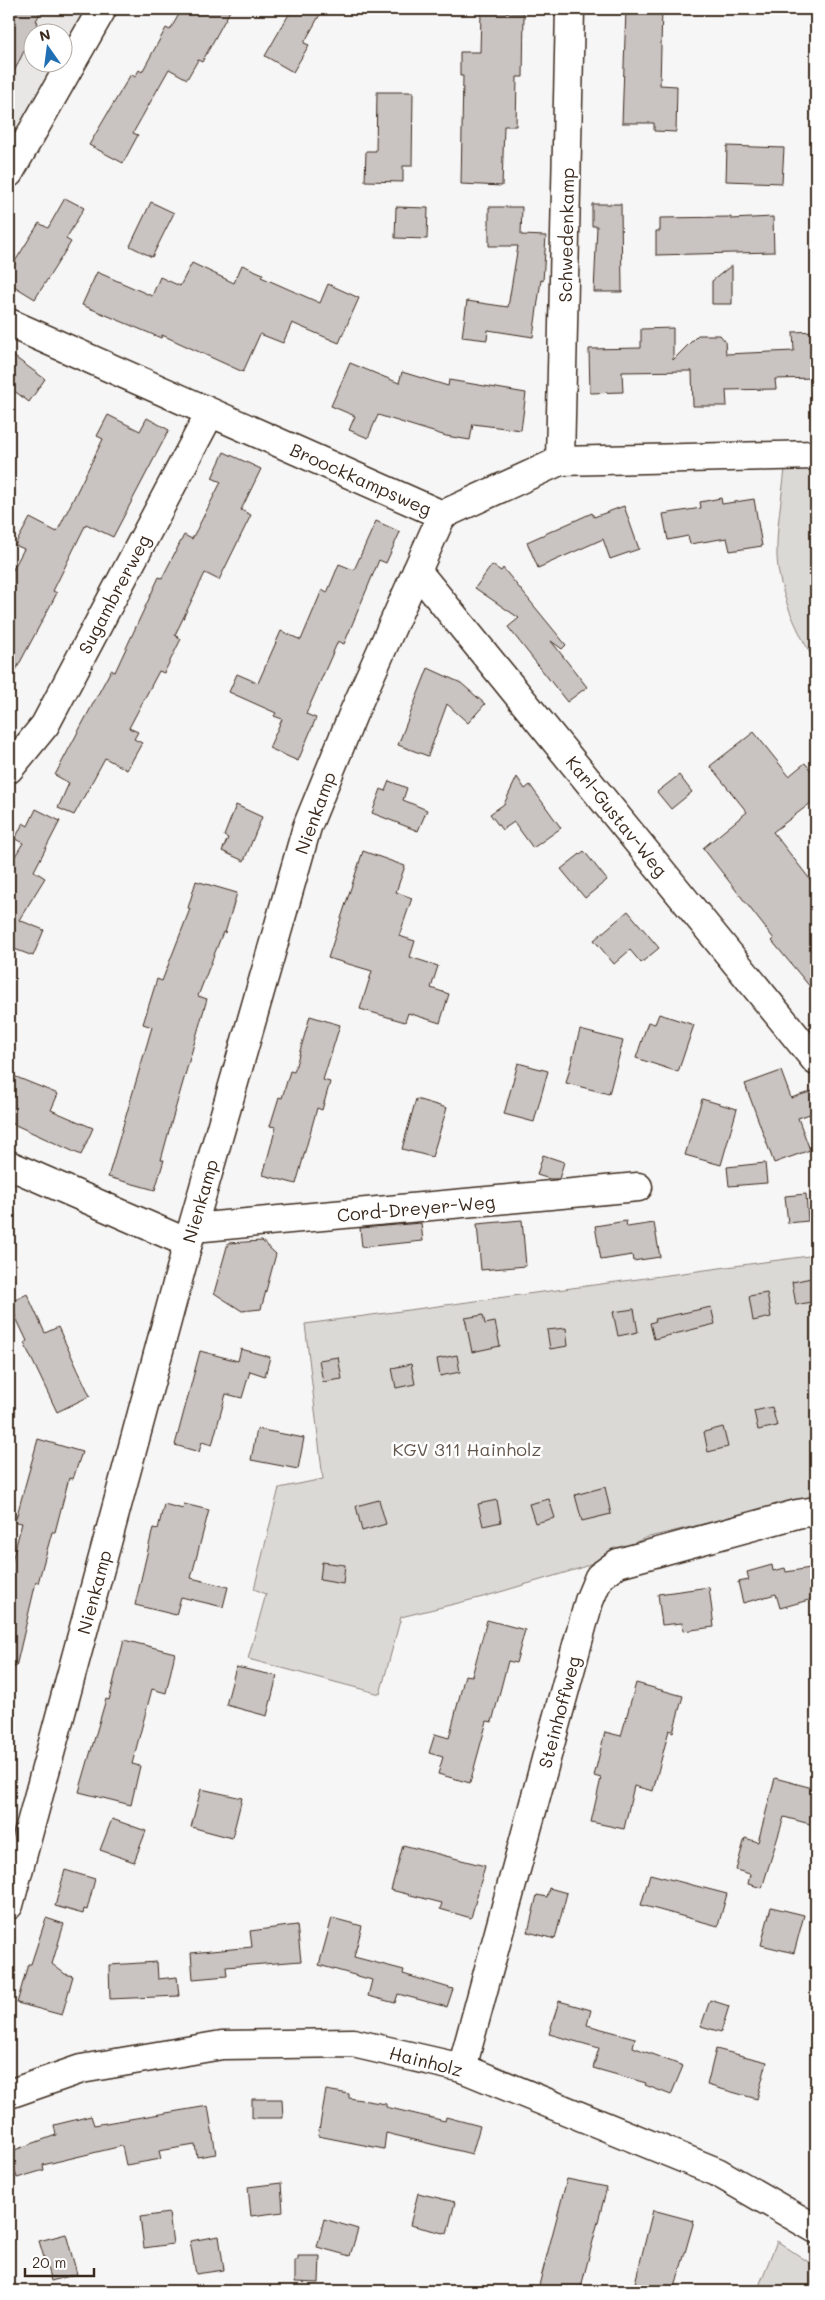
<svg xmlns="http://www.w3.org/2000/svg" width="825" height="2300" viewBox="0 0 825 2300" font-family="Mali,sans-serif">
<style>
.built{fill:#e9e7e6}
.green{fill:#dbd9d6;stroke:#8b827a}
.building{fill:#c9c3c1;stroke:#3b2a1e}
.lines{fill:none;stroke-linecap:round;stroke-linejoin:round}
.street-casing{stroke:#3b2a1e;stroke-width:31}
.street{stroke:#fff;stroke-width:28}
.labels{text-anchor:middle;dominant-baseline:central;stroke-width:5;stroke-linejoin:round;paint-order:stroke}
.street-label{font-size:18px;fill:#3b2a1e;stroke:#fff}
.park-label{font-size:18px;fill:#63564c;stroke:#fff}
</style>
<rect width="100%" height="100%" fill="#f7f6f6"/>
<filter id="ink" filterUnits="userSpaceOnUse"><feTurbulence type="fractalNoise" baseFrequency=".02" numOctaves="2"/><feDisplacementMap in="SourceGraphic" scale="10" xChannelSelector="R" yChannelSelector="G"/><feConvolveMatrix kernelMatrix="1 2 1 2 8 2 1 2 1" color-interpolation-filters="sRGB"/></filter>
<g filter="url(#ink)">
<path class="built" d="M9,9h78l-24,45 -1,-22h-30v30l26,1 -49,88z"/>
<g class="green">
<path d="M816,468v196c-18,-32 -37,-69 -39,-107 -1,-29 5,-60 8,-88z"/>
<path d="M816,1255v242l-171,41 -64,30 -98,29 -82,20 -21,77 -132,-35 18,-65 -12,-5 25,-101 44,-9 -18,-155z"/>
<path d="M777,2241l39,26v24h-59z"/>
</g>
<g class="building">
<path d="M9,9h33l-6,12 2,1 -29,60z"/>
<path d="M182,9h49l-29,53 -4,-2 -11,19 -18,-10 -36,64 5,2 -15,28 -34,-18 42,-71 4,3 4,-7 3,2 24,-44 4,2z"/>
<path d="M292,9h31l-19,34 5,2 -16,27 -28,-16z"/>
<path d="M626,9h36l-2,76 17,1 -1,46 -22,-1v-8h-32z"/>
<path d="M481,12l43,1 -1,64h-6l-1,49h-12l-2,60 -41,-2 2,-108h-3v-24h20z"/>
<path d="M377,92h36l-1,74h-9v16l-38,-1 1,-30h10z"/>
<path d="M727,146l57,2 -2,35 -56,-2z"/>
<path d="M65,198l19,10 -18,31 5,3 -36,57 -26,-16v-12l30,-48 9,5z"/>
<path d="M151,202l23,11 -22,44 -22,-11z"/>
<path d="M592,204h29l1,88h-28l3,-66h-5z"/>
<path d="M396,207l32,1 -1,31 -32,-1z"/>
<path d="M489,207h33l-1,28 25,1 -3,45 -2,-1 -8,57 -45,-7 -1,10 -25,-3 5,-36 41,6 10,-61h-29z"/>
<path d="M731,217v2l42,-2 1,35 -118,3v-24h4v-13z"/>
<path d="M192,263l42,20 8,-18 21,9 -2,3 59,26 8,-19 31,14 -20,45 -47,-20 -9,20 -23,-9 -17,38 -81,-37 -1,3 -79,-33 15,-33 55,24 8,-19 20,9z"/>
<path d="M732,265v39h-20v-23z"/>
<path d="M673,328v32l25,-25h22l5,6 1,13 68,-3 -1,-19 23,-1v47l-41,1 1,10 -50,1 1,16h-34l-1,-35 -70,1 1,20 -33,1 -1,-44 52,-1v-19z"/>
<path d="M9,353l36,26 -16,23 -20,-15z"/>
<path d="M350,363l49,20 3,-11 46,14 1,-6 77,13 -5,37 -48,-6 -3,16 -24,-4 -68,-21 -10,23 -19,-8 6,-14 -24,-10z"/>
<path d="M108,415l32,16 7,-13 22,12 -56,107 -27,-13 -33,67 4,2 -48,90v-106l15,-28 -9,-4 15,-27 27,14 46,-93 -6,-3z"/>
<path d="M224,452l37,17 -20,41 10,5 -32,65 -14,-7 -30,62 6,4 -17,34 -5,-2 -30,57 9,4 -4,7 8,4 -15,27 -22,-12 -31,57 -16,-7 11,-25 -14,-8 56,-105 4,2 44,-95 3,1 22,-43 8,4 29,-57 -9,-4z"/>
<path d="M721,498l1,6 32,-5 8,47 -32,5 -3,-13 -37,6 -2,-8 -20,4 -5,-26 38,-6 -1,-6z"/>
<path d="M624,506l15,43 -29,10 -7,-20 -65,29 -11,-26 65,-29 2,4z"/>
<path d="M376,521l24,11 -14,31 -7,-3 -35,84 -6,-3 -32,73 10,4 -18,43 -29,-13 13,-29 -8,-3 2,-3 -47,-21 8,-18 21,9 23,-52 20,9 21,-50 5,3 12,-29 15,6z"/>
<path d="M492,565l9,6 2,-3 63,77 -4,4 -11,-8 36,46 -20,15 -59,-75 11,-9 -44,-30z"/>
<path d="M428,668l33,15 24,21 -17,19 -21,-19 -19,52 -30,-11z"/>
<path d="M754,732l35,44 16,-13 11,14v22l-43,33 43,55v107l-44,-53 2,-2 -71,-91 44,-36 -37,-46z"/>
<path d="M679,775l13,17 -21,17 -14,-17z"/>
<path d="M517,777l8,12 5,-4 31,43 -28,20 -19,-26 -12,8 -12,-16 14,-10z"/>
<path d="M389,781l18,7 -4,12 24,10 -9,21 -46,-18 9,-24 4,2z"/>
<path d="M236,805l26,12 -18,44 -22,-10 6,-13 -4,-2z"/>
<path d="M36,809l24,12 -26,50 11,7 -26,42 25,10 -11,26 -24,-9v-81l14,-23 -8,-4 8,-16 5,3z"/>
<path d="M363,851l42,15 -9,26 16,6 -13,38 16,5 -5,16 28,9 -7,22 18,6 -9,29 -32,-10 -3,9 -45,-13 12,-38 -44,-13z"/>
<path d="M584,851l23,29 -22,18 -24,-29z"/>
<path d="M196,881l41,12 -12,40 -2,-1 -25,64 9,3 -37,128 -9,33h3l-9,30 -47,-13 44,-150 -9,-3 14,-45 5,2 28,-72 -2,-1z"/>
<path d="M628,911l31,37 -18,15 -11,-13 -16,14 -20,-24z"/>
<path d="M659,1014l35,11 -16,47 -42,-14 12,-36 7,2z"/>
<path d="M310,1016l30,9 -17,55 7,2 -8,28 -5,-2 -21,76 -33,-9 13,-48 -6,-1 9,-29 3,1 8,-27 4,1z"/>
<path d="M580,1030l43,11 -14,53 -43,-11z"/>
<path d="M518,1063l30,8 -14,51 -30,-8z"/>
<path d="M781,1071l10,27 25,-8v22l-18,6 12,32 -36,13 -29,-79z"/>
<path d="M9,1074l49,20 -7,16 42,18 -12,27 -72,-33z"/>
<path d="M416,1099l31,9 -15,49 -30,-8z"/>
<path d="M702,1099l35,10 -16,56 -36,-10z"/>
<path d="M543,1155l21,7 -5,17h-9l-13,-4z"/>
<path d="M765,1163l2,20 -38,3 -2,-19z"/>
<path d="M806,1194l2,27 -20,2 -3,-27z"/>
<path d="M522,1220l4,46 -45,4 -4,-46z"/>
<path d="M626,1221l1,6 27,-4 6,34 -27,4 -1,-6 -31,5 -6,-34z"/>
<path d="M421,1223l2,18 -61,6 -2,-19z"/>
<path d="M262,1241l14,13 -7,26 -8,29 -19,2 -28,-18 14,-50z"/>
<path d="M816,1277v24l-20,4 -4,-23z"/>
<path d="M767,1293l4,24 -18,4 -4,-25z"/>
<path d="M27,1294l18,39 13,-6 32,69 -33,16 -33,-69 3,-2 -18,-38z"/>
<path d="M711,1307l4,17 -61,15 -4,-16 6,-2 -1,-2z"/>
<path d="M634,1309l4,23 -20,4 -5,-24z"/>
<path d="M483,1315l2,9 10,-2 5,24 -28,6 -7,-34z"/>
<path d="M566,1328l2,18 -18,3 -3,-19z"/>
<path d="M241,1349l29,8 -5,19 -15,-5 -8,27 -16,-4 -14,51 -10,-3 -3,10 -24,-7 25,-94 38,10z"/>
<path d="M457,1355l3,17 -20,4 -3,-17z"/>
<path d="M338,1357l4,22 -19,3 -4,-22z"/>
<path d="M411,1364l4,20 -19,4 -4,-20z"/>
<path d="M772,1407l5,19 -19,4 -4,-19z"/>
<path d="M723,1427l5,20 -20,5 -4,-20z"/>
<path d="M257,1429l47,9 -6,31 -47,-9z"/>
<path d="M38,1439l44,13 -9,27 -4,-1 -14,54h-3l-14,51 -2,-1 -20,85 -7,-1v-94l13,-49 -7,-1z"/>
<path d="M605,1487l6,27 -29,7 -7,-26z"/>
<path d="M549,1499l6,19 -20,5 -6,-19z"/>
<path d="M379,1500l7,24 -24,7 -6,-25z"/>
<path d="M497,1500l4,22 -18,4 -5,-22z"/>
<path d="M164,1504l19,5 1,-5 25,6 -18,68 37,9 -5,20 -42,-10 -5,18 -41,-10 18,-77 5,1z"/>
<path d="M322,1562l23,3 -2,19 -23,-4z"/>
<path d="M772,1565l1,6 12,-3 1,4 30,-5v31l-36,10 -4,-14 -33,9 -5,-21 11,-2 -2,-8z"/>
<path d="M709,1587l5,40 -31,4 -1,-8 -20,2 -4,-31z"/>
<path d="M487,1620l38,10 -9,33 -8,-2 -16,61 -5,-1 -17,62 -32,-9 5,-17 -14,-4 6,-19 14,4 16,-63 7,1z"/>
<path d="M124,1640l51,13 -9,40 -14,-4 -20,75 8,2 -9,39 -52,-13 27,-93 3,1z"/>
<path d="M236,1667l41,9 -10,40 -41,-11z"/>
<path d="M636,1683l47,13 -10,36 -4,-2 -16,61 -19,-5 -10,43 -33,-7 10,-44 -7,-2 11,-44 16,4z"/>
<path d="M775,1778l41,11v12l-6,23 -26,-7 -22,71 -14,-4 2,-10 -14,-4 9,-32 13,4z"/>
<path d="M201,1789l41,9 -10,40 -41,-11z"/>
<path d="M112,1819l34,12 -12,31 -34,-12z"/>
<path d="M403,1845l82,21 -14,52 -31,-9 2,-6 -51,-13z"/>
<path d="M65,1870l30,9 -8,31 -3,-1 -1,5 -28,-8z"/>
<path d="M650,1874l77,20 -9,32 -77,-21z"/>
<path d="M549,1888l18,5 -12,46 -27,-7 9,-37 10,2z"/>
<path d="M771,1907l33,8 -10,38 -33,-8z"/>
<path d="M46,1918l18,6 -12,40 13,10 8,2 -11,39 -45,-12 11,-39h3z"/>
<path d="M332,1918l30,8 -8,31 50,13 -1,4 50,15 -6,18 -49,-13 -3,9 -27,-7 4,-16 -53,-15z"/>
<path d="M297,1925l4,36 -75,6 1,9 -34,3 -2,-26 61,-6 -2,-16z"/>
<path d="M157,1962l1,17 19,-2 2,19 -69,3 -1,-34z"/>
<path d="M710,2000l19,6 -8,26 -20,-6z"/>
<path d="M559,2001l32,9 -4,15 48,13 -2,9 50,19 -12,29 -26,-10 1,-2 -53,-15 6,-20 -50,-14z"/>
<path d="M716,2049l51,13 -10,37 -50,-14z"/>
<path d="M326,2090l23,4v4l37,6v3l59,14 1,-4 34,9 -8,28 -86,-21 -2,16 -66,-13z"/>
<path d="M252,2099h30l1,19h-31z"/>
<path d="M208,2106l8,48 -19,3 -2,-12 -36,6 2,8 -35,6 -4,-19 -79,19 1,5 -27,8 -8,-26 47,-17 -2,-10 37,-9 3,9z"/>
<path d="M567,2179l40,8 -27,104h-32l-10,-2z"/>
<path d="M281,2183l2,29 -32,4 -3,-29z"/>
<path d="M418,2193l37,9 -8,32 -37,-9z"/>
<path d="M653,2210l41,11 -20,70h-41z"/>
<path d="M169,2213l4,31 -29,4 -4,-31z"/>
<path d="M324,2219l34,10 -8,27 -33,-9z"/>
<path d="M66,2234l11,40 -26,7 -12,-40z"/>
<path d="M219,2236l5,34 -28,4 -6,-33z"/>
<path d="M298,2256h22l-1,27 -24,-1v-22h3z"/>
</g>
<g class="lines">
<defs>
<g id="street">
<path d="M9,173l93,-164"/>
<path d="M9,323l433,192 118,-54 256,-6"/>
<path d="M560,461l10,-452"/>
<path d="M417,571l399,490"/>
<path d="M9,769l36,-44 165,-312"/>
<path d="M9,1165l179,78"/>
<path d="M193,1228l445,-41"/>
<path d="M9,1905l179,-662 119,-416 46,-113 89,-199"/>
<path d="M462,2068l127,-467 10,-24 19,-14 179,-49 19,-3"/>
<path d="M9,2094l72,-25 141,-24 131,-2 109,25 255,104 99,57"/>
</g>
</defs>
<use href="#street" class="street-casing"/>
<use href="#street" class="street"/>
</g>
</g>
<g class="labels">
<g class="street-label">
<text transform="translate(566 235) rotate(-89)">Schwedenkamp</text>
<text transform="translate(361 479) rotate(24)">Broockkampsweg</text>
<text transform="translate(114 594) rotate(-62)">Sugambrerweg</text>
<text transform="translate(315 813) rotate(-70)">Nienkamp</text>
<text transform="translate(617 816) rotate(51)">Karl-Gustav-Weg</text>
<text transform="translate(200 1201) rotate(-74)">Nienkamp</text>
<text transform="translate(416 1208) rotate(-5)">Cord-Dreyer-Weg</text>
<text transform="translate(94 1592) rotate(-75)">Nienkamp</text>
<text transform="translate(559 1712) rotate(-75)">Steinhoffweg</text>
<text transform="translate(426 2061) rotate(14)">Hainholz</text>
</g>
<g class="park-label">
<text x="467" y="1449">KGV 311 Hainholz</text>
</g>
</g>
<rect width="825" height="2300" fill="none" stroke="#fff" stroke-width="30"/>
<rect x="15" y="15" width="795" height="2270" fill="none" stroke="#3b2a1e" stroke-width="2" filter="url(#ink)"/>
<g transform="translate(48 48) rotate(346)"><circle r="24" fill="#ffffff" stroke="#b1aaa5"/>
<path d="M0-4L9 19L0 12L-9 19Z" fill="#1f6fb2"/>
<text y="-8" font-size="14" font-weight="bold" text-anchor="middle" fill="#3b2a1e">N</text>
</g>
<path d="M25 2268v8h69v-8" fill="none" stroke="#3b2a1e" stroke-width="2.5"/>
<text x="32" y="2268" font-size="15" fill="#3b2a1e" stroke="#ffffff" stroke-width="4" paint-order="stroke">20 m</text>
</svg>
